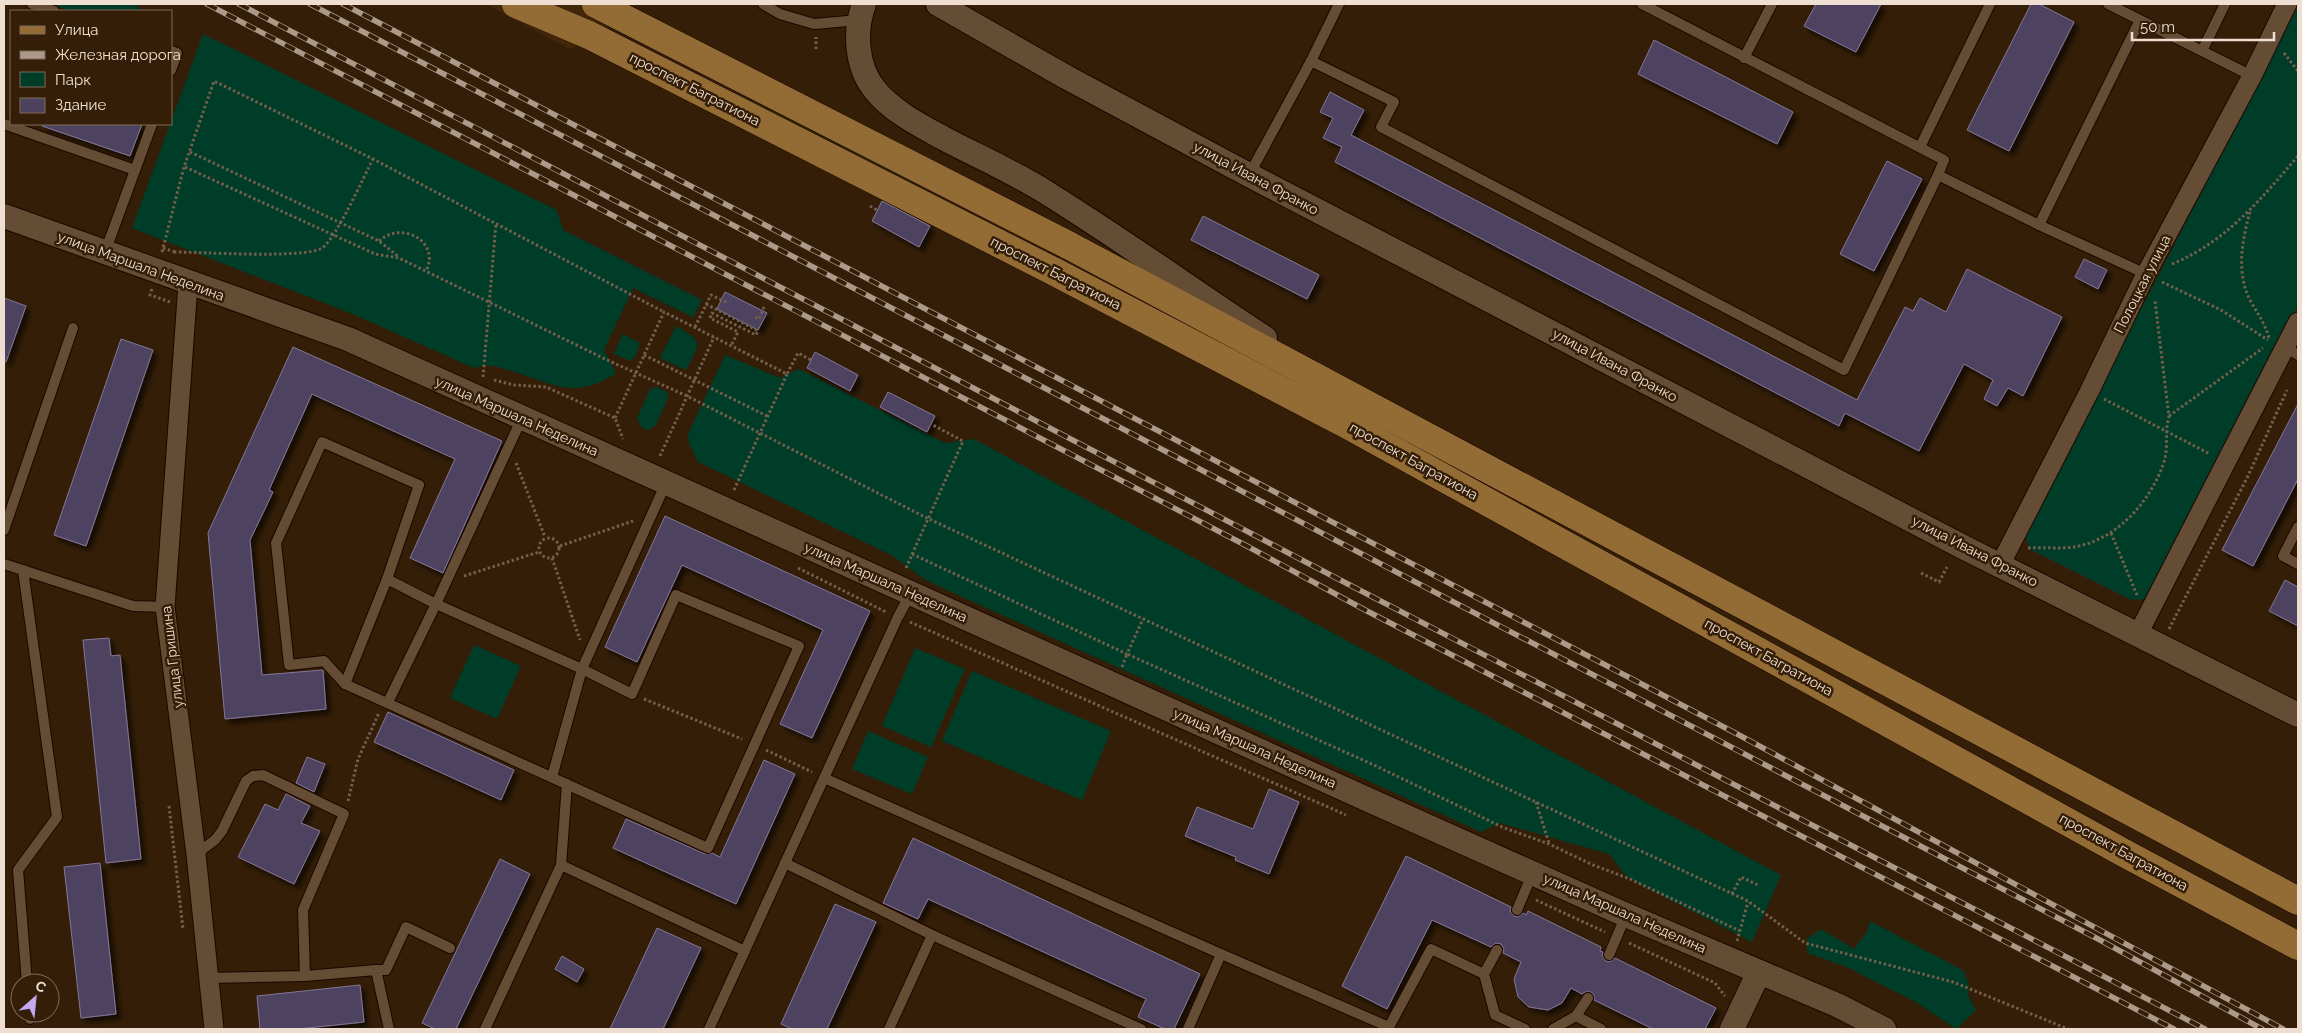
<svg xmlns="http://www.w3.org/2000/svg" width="2302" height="1033" viewBox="0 0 2302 1033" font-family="Raleway,sans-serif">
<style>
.built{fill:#422608}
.green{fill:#003d28}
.building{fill:#4d425e;stroke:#847797;filter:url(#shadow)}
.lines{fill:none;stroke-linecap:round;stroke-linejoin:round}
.service-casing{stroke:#1b0700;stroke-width:12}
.minor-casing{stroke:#1b0700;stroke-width:21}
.tertiary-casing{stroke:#1b0700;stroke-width:26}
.primary-casing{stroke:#1b0700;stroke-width:29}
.path{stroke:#735f4c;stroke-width:3;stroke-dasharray:2.5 2.5;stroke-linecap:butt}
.service{stroke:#654c35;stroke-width:10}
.minor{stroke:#654c35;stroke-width:19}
.tertiary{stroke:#654c35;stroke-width:24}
.primary{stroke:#936c35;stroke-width:28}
.rail-casing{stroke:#ac9989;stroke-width:5.5}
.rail{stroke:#341e07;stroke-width:4;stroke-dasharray:11;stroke-linecap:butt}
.primary-bridge-casing{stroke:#1b0700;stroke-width:29;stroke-linecap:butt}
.primary-bridge{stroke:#936c35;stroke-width:28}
.labels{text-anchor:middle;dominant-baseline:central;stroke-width:5;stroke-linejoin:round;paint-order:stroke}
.street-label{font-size:14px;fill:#efdfd2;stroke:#341e07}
</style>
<defs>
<filter id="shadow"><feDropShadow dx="4.5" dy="4.5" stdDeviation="2.5" flood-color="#0009"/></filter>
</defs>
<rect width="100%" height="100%" fill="#341e07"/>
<path class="built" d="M486,4h139l-35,48 -11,-6 -10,3z"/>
<g class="green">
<path d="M48,4h86l9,7h-70z"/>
<path d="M2298,6v300l-154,293 -13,1 -100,-50 -7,-15z"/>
<path d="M203,34l354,176 6,20 139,70 -9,17 -60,-29 -29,62 12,23c-42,29 -65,9 -108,-3 -13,-4 -21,-7 -34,-2l-119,-53 -223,-87z"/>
<path d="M676,326c29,16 24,17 10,44l-26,-12z"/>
<path d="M623,334l17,9 -5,14 -5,4 -16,-7z"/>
<path d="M725,355l55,23 19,-9 146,74 29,-4 807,436 -29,67 -124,-64 -19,-24 -109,-31 -19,9 -554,-251 -36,-26 -193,-93 -9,-18 -1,-10z"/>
<path d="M657,387l10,5 1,6 -12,27 -8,5 -6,-2 -5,-10 13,-29z"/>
<path d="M474,645l47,21 -24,53 -47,-21z"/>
<path d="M915,648l50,21 -34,78 -49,-21z"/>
<path d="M972,671l139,60 -29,69 -140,-59z"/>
<path d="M868,731l60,26 -16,37 -60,-25z"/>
<path d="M1870,921l94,50 5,14 -1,10 8,15 -20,19 -39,-26 -68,-35 -42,-15v-14l14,-10 33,20 13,-17z"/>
</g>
<g class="building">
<path d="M1816,4h65l-25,48 -52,-26z"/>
<path d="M2031,4h8l35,18 -65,129 -42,-21z"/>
<path d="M1654,40l139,72 -16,32 -139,-70z"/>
<path d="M1330,92l34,18 -13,25 506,265 48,-93 8,4 7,-13 26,14 21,-43 95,48 -39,79 -15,-8 -11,18 -13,-7 9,-19 -29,-16 -45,87 -74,-38 -6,13 -504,-264 7,-15 -19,-9 10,-20 -13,-6z"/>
<path d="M42,124h100l-12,32 -88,-30z"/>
<path d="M1887,161l35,18 -48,92 -34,-17z"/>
<path d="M882,201l48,25 -11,21 -47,-26z"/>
<path d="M1203,216l116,59 -12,24 -116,-59z"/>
<path d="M2084,259l23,11 -9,19 -23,-12z"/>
<path d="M725,292l42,21 -9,17 -41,-21z"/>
<path d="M4,298l22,8 -20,56h-2z"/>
<path d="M121,339l32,11 -67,196 -32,-11z"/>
<path d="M293,347l209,94 -59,132 -33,-15 45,-99 -143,-65 -43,96 4,2 -23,48 12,135 61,-5 3,39 -101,10 -17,-186z"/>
<path d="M815,352l43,23 -8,16 -43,-23z"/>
<path d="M888,392l47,24 -8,16 -47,-25z"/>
<path d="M2298,404v75l-45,87 -31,-16z"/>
<path d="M665,516l205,95 -58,127 -32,-14 43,-94 -141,-65 -45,97 -32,-15z"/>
<path d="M2285,580l13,7v39l-29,-15z"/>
<path d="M109,638l2,18 9,-1 21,204 -35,4 -23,-223z"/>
<path d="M388,712l126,58 -13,30 -127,-58z"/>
<path d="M307,757l18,7 -11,28 -18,-9z"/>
<path d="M764,760l31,14 -59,130 -123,-56 13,-29 79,35 7,-1 8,4z"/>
<path d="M1269,789l30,13 -30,72 -34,-14 1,-3 -51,-21 12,-29 56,22z"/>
<path d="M286,794l24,12 -9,17 19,8 -26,53 -56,-27 27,-53 13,6z"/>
<path d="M913,838l287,136 -26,55h-9l-27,-12 8,-18 -218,-100 -10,20 -35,-16z"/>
<path d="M1406,856l105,51 -1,4 4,5 4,1 5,-4 3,2 2,-4 73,36 -1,4 3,1 -1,4 4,5 4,1 5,-4 101,50 -11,21h-52l-59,-29v-5l-3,-3h-6l-3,2 -11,-6 -9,15 -14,7 -19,-3 -11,-10 -4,-18 7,-17 -18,-9 1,-4 -3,-5 -5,-1 -5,4 -59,-27 -45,89 -45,-23z"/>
<path d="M500,859l30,15 -74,155h-21l-13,-6z"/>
<path d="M100,863l16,151 -35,4 -17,-151z"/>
<path d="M835,904l41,18 -49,107h-35l-11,-5z"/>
<path d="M657,928l44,20 -38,81h-53z"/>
<path d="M562,956l22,13 -7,13 -22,-13z"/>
<path d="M360,985l4,37 -66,7h-38l-3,-33z"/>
</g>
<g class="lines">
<defs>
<g id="service">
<path d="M32,4l22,7"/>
<path d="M763,4l17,10 34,10 45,-4"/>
<path d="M1642,4l302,156 -6,15 101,50 107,49"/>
<path d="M2108,4l144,72"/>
<path d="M171,51l6,2 -6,17"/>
<path d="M2202,51l23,-47"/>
<path d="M1744,58l28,-54"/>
<path d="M1311,61l83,41 -13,25 463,243 94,-195"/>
<path d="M4,124l131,46"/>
<path d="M1920,147l70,-143"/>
<path d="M1249,175l62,-114 28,-57"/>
<path d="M2039,225l101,-205"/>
<path d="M105,252l47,-128"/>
<path d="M2285,347l13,8"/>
<path d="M2298,527l-15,29 15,8"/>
<path d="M4,530l69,-202"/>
<path d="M4,564l129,42 32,1"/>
<path d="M23,570l34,247 -39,53 9,113"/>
<path d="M345,684l42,-105"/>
<path d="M388,702l48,-98 146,65 50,25 44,-99 123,51 -91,202 -363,-164 -21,-23 -35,4 -13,-122 46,-101 97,43 -32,94 49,25 86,-186"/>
<path d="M552,777l30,-108 84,-186"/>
<path d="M824,778l397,176 -33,75"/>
<path d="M196,854l19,-14 7,-9 24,-50 7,-5 10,-1 81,39 -41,96 2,66"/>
<path d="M785,863l113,-246 13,-24"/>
<path d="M561,865l184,86"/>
<path d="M1517,910l16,-38"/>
<path d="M1497,950l-13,24 11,41 30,14"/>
<path d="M1221,954l168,73 42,-78 53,25"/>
<path d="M1609,955l17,-40"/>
<path d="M376,970h10l20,-43 44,21"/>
<path d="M209,978l96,-2 71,-6 13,59"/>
<path d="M30,1013v6"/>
<path d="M1576,1016l25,13"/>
<path d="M485,1029l76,-164 6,-81"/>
<path d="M709,1029l76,-166 147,72 209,94"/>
<path d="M889,1029l43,-94"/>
<path d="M1553,1029l23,-13 12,-18"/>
</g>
<g id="minor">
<path d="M188,284l-23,323 31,247 18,175"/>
<path d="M2000,565l89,-173 57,-118 106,-198 35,-72"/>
<path d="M2138,634l160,-312"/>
</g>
<g id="tertiary">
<path d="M864,4c-10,27 -8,63 11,86 17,21 44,35 68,48 34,18 71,34 104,55 74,46 145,97 218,145"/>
<path d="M938,4l128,73 183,98 716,373 333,167"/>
<path d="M4,216l344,123 1023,462 255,114 211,90 47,24"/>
<path d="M1732,1029l27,-57"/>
</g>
<g id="primary">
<path d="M1068,245l1230,656"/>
<path d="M1053,271l291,152 780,430 174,93"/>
</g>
</defs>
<use href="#service" class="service-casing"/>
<use href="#minor" class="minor-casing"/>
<use href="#tertiary" class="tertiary-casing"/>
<use href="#primary" class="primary-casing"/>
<g class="path">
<path d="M816,49v-12"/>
<path d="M2284,53l14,18"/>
<path d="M190,152l189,89 20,16"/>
<path d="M185,167l190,87 24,4 206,101 82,37 242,123 819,382 57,42 148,39 115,47"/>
<path d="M870,206l7,4"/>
<path d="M2250,212c-8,28 -14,61 0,88 7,13 15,23 19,38"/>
<path d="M379,241c23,-21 62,1 47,30"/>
<path d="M163,248l12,4"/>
<path d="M162,252l22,-85 30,-86 159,78 291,153"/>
<path d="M174,252c27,0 130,7 148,-4 14,-9 42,-72 51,-89"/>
<path d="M2172,264c54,-22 89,-65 126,-108"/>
<path d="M2162,282l59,28 47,30"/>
<path d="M152,289l-2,6 20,7"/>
<path d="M706,304l52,27 -2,4 -44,-22 -2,5 28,14 -7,14"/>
<path d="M755,317l4,2 5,-12"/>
<path d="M695,327l16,-32 17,8"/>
<path d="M644,355l125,62"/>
<path d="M483,377l13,-154"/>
<path d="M494,380l20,5 32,2 69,31 8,21"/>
<path d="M2104,399l106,55"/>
<path d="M2169,416l94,-68"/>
<path d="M615,418l49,-106 123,62 11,-21 13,7"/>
<path d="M660,456l54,-119"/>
<path d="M516,463l29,74"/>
<path d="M734,490l53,-116"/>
<path d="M2111,533l26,62"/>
<circle cx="549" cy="548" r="10"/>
<path d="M560,546l73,-25"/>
<path d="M2028,548c16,-1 31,1 46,-1 43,-7 77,-46 90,-85 5,-16 0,-30 5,-45l-14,-116"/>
<path d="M912,554l215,100 16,-35"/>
<path d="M552,558l28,82"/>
<path d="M798,568l88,44"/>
<path d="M906,568l57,-127 -32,-17"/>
<path d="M1921,573l18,9 8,-15"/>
<path d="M464,576l75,-24"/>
<path d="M910,622l436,193"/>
<path d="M2169,629l79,-153 39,-86"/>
<path d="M1122,667l5,-13 247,111 128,62 47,17 44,21 37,14 110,52"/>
<path d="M644,699l98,40"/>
<path d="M766,750l46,22"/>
<path d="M348,801l10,-42 21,-46"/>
<path d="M1536,802l13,41"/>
<path d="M169,806l14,123"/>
<path d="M1732,894l9,-17 19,9"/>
<path d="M1536,900l69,32"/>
<path d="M1737,941l11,-39"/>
<path d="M1629,943l86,40 10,13"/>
</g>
<use href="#service" class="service"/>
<use href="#minor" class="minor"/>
<use href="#tertiary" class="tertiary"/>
<use href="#primary" class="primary"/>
<defs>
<g id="rail">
<path d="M207,4l1038,541 122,66 807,418"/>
<path d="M239,4l1105,578 861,447"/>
<path d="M310,4l1620,847 170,89 162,89"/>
<path d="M343,4l1396,731 544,294"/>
</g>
</defs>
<use href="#rail" class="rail-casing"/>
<use href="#rail" class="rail"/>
<defs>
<g id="primary-bridge">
<path d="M516,4l73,31 464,236"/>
<path d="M596,4l472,241"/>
</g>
</defs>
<use href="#primary-bridge" class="primary-bridge-casing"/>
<use href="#primary-bridge" class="primary-bridge"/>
</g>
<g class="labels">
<g class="street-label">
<text transform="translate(695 89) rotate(27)">проспект Багратиона</text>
<text transform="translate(1256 178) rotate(28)">улица Ивана Франко</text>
<text transform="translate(141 266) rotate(20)">улица Маршала Неделина</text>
<text transform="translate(1056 273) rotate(27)">проспект Багратиона</text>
<text transform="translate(2142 284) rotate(-63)">Полоцкая улица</text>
<text transform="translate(1615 365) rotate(28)">улица Ивана Франко</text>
<text transform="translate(517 416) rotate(24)">улица Маршала Неделина</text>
<text transform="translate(1414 461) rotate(29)">проспект Багратиона</text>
<text transform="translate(1975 551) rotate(27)">улица Ивана Франко</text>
<text transform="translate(886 582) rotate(24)">улица Маршала Неделина</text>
<text transform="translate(172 657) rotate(-97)">улица Гришина</text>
<text transform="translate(1769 657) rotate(29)">проспект Багратиона</text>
<text transform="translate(1255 748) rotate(24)">улица Маршала Неделина</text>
<text transform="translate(2124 852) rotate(29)">проспект Багратиона</text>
<text transform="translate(1625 913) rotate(24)">улица Маршала Неделина</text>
</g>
</g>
<rect width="2302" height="1033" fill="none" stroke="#efdfd2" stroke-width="10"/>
<rect x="10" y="10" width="162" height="115" fill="#341e07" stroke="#7f6b58"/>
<rect x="20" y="26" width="25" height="8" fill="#936c35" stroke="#7f6b58"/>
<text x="55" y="35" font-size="15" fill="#efdfd2">Улица</text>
<rect x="20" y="51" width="25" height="8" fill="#ac9989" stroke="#7f6b58"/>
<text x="55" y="60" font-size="15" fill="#efdfd2">Железная дорога</text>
<rect x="20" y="72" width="25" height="15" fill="#003d28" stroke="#7f6b58"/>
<text x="55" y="85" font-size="15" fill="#efdfd2">Парк</text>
<rect x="20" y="98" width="25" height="15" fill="#4d425e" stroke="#7f6b58"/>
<text x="55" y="110" font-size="15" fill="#efdfd2">Здание</text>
<g transform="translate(35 998) rotate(27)"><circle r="24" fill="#341e07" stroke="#7f6b58"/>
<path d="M0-4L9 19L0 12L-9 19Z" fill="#c4a7f1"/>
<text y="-8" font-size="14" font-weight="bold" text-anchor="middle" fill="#efdfd2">С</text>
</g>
<path d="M2132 32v8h142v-8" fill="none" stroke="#efdfd2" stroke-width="2.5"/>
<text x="2140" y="32" font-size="15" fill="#efdfd2" stroke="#341e07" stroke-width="4" paint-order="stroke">50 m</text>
</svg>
